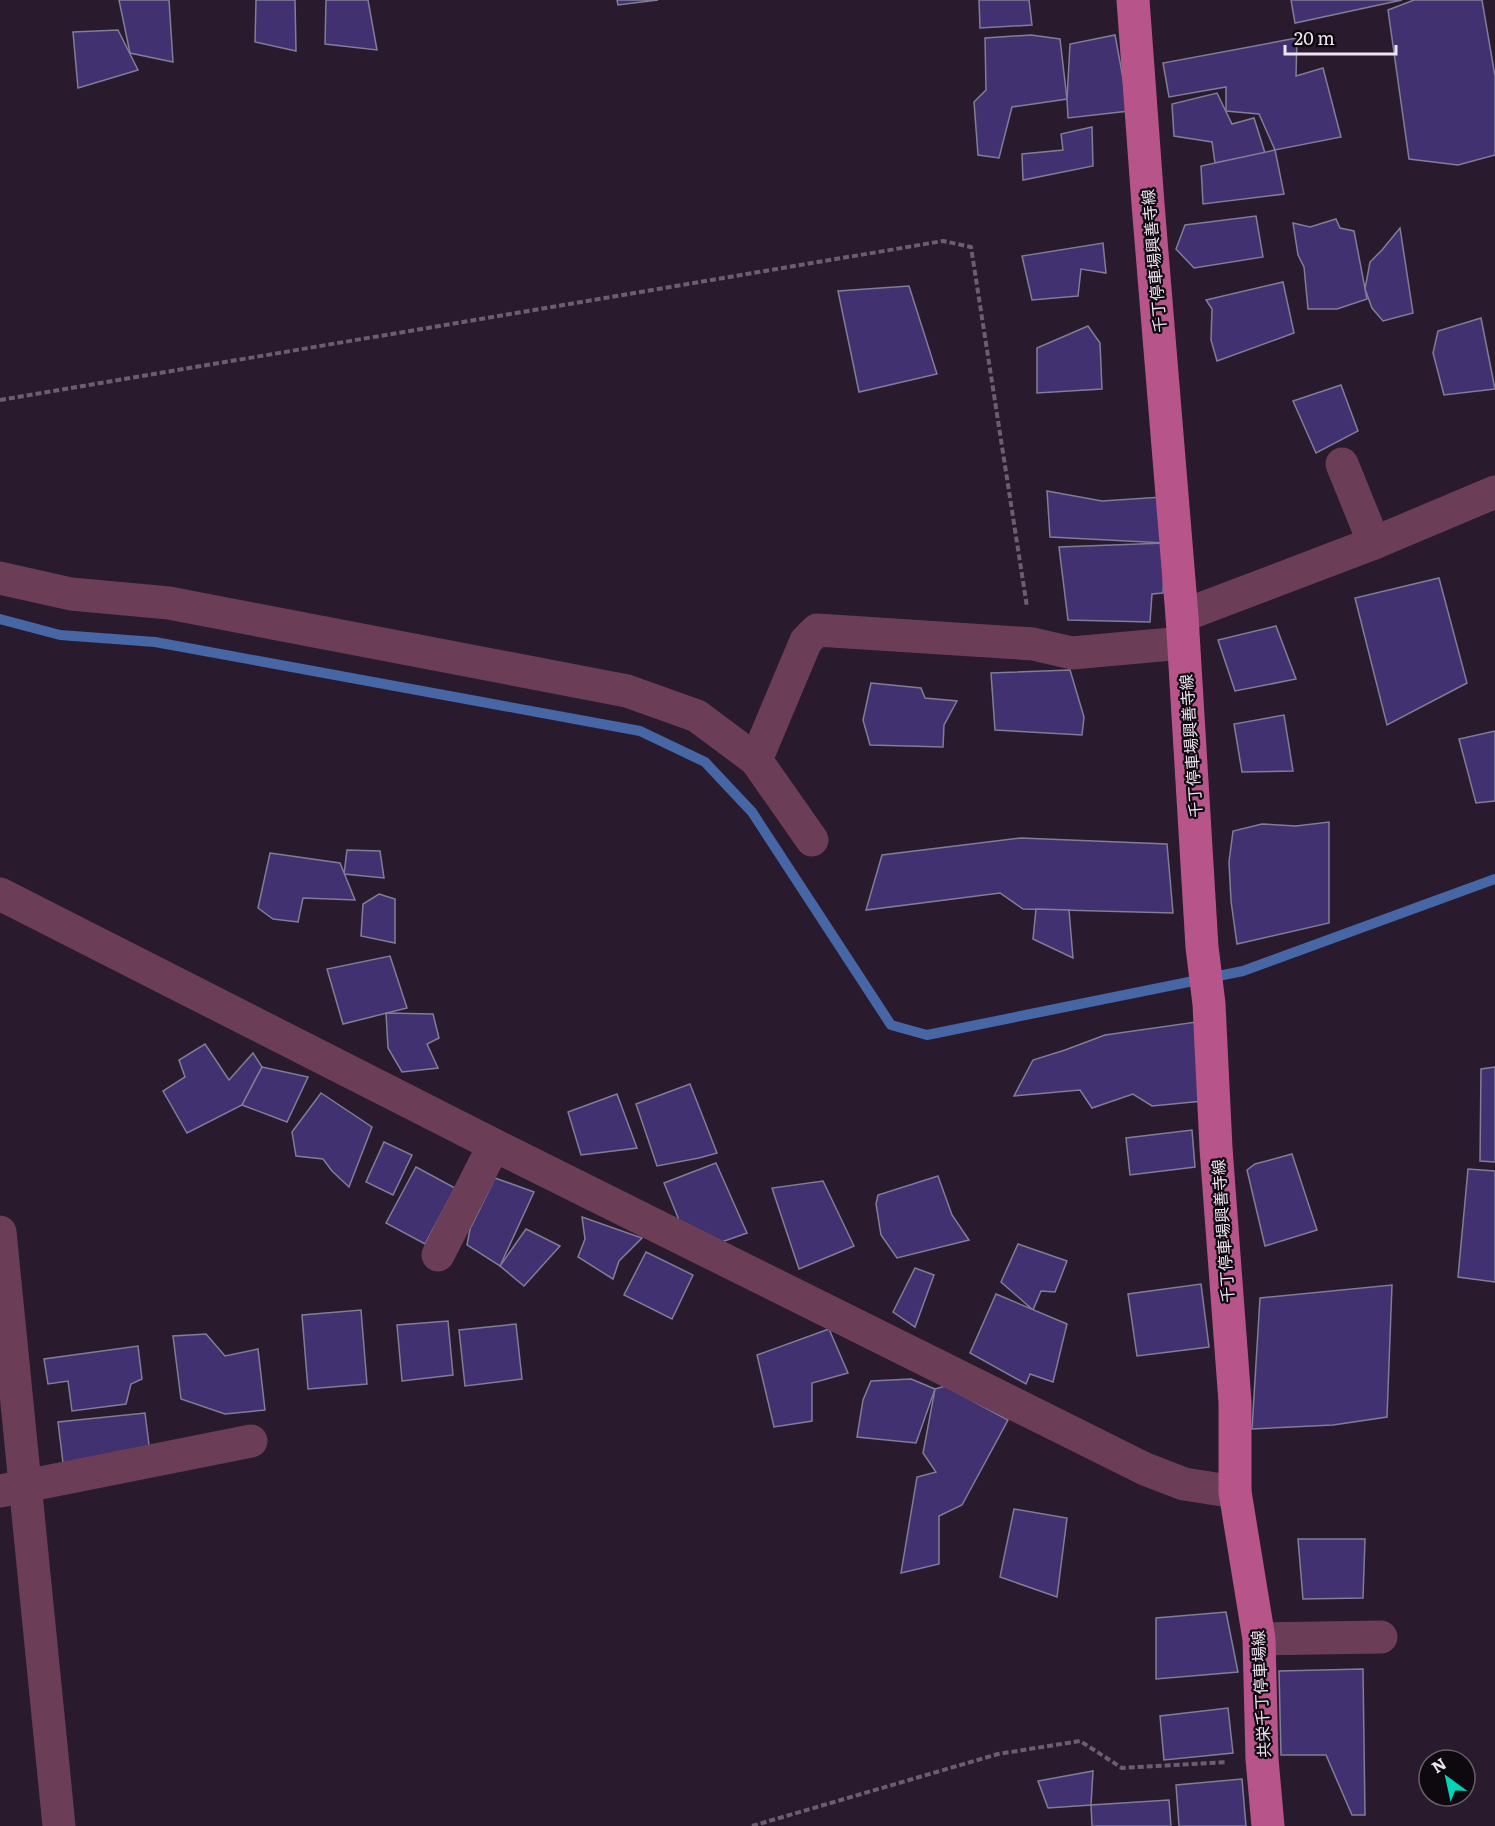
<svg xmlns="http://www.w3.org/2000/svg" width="1495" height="1826" viewBox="0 0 1495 1826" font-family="Literata,'Noto Sans JP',serif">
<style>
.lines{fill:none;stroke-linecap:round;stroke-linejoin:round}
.stream{stroke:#4666a5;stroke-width:10}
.building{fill:#413171;stroke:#807d97;stroke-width:1.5}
.path{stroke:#6b5e6f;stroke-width:4;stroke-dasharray:6 3;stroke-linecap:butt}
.minor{stroke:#6c3d56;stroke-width:33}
.major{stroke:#b7548a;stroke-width:33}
.labels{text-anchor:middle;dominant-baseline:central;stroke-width:4.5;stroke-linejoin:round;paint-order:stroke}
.street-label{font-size:16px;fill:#eee4f1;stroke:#0e080f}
</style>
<rect width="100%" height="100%" fill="#291a2d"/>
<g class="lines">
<path class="stream" d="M0,619l60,16 95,7 485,89 65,31 47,50 139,213 36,10 316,-64 252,-92"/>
</g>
<g class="building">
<path d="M119,0h50l4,62 -43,-9z"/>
<path d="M256,0h39l1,51 -41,-9z"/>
<path d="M326,0h42l9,50 -52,-6z"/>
<path d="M617,0h41l-40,5z"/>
<path d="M979,0h50l3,25 -52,3z"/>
<path d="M1291,0h111l-107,23z"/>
<path d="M1414,0h68l13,76v79l-37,10 -49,-6 -21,-149z"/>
<path d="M118,30l20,40 -60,18 -5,-56z"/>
<path d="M1031,35l29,4 7,60 -55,8 -13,51 -21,-3 -4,-53 12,-12 -1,-52z"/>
<path d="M1115,35l14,76 -61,7 -1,-19 3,-55z"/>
<path d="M1297,38l-1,38 27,-8 18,69 -66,13 -16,-36 -33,-3v-24l-57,10 -6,-34z"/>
<path d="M1217,93l15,31 22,-6 11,35 -50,10 -3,-21 -38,-6 -2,-32z"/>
<path d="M1092,127l1,39 -70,14 -1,-26 41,-4 -2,-16z"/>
<path d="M1275,150l9,44 -81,10 -2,-38z"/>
<path d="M1256,216l7,41 -69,11 -18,-19 9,-24z"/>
<path d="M1336,219l4,9 14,3 13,68 -30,10h-29l-4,-42 -6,-12 -5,-32 17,4z"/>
<path d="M1400,228l13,85 -30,8 -11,-13 -7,-19 5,-27 12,-12z"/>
<path d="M1103,243l3,30 -25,-4 -3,27 -46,4 -10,-44z"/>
<path d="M1283,282l11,51 -77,28 -6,-21 1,-31 -6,-9z"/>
<path d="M909,286l28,88 -78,18 -21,-101z"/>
<path d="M1481,318l14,71 -51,6 -11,-42 5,-22z"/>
<path d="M1088,326l12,17 2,46 -65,4v-45z"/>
<path d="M1341,385l17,46 -42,22 -23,-52z"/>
<path d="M1047,491l55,10 60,-4 3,46 -115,-6z"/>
<path d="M1165,543l-2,50 -11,1 -2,28 -82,-2 -9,-73z"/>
<path d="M1439,578l28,105 -80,42 -32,-127z"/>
<path d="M1276,626l20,53 -61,12 -17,-51z"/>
<path d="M1070,670l14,47 -2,18 -87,-5 -4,-57z"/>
<path d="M871,683l50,5 4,10 32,3 -13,24 -1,22 -73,-2 -7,-25z"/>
<path d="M1284,715l9,56 -51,1 -8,-48z"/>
<path d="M1495,731v70l-19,2 -17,-64z"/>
<path d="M1329,822v101l-92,21 -6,-43 -2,-39 4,-31 29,-7 34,2z"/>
<path d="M1021,838l146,6 6,69 -150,-4 -23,-16 -134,17 16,-55z"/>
<path d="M347,850l33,1 4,27 -40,-4z"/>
<path d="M270,853l70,10 15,37 -52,-2 -5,24 -25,-3 -15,-11z"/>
<path d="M379,894l16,5v44l-34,-7 2,-32z"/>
<path d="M1036,909l33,1 4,48 -40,-19z"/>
<path d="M390,956l17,52 -64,16 -16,-55z"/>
<path d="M386,1013l47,1 6,24 -12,6 11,24 -36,4 -14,-24z"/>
<path d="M1196,1022l7,79 -51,5 -19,-12 -41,14 -12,-18 -66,6 19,-36 32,-10 40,-15z"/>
<path d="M205,1044l24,36 24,-27 9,14 -20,38 -55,28 -24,-42 22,-14 -6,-17z"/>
<path d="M262,1067l46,10 -21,45 -45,-17z"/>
<path d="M1495,1067v95l-15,-1 1,-92z"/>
<path d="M690,1084l27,69 -18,5 -42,8 -21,-62z"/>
<path d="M321,1093l51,34 -23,60 -17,-16 -9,-12 -27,-3 -4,-24z"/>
<path d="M617,1094l20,54 -56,7 -13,-43z"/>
<path d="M1192,1130l3,37 -65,8 -4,-37z"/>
<path d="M384,1142l28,13 -19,40 -27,-13z"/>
<path d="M1292,1154l25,76 -52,16 -18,-76 8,-6z"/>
<path d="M716,1163l31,70 -28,10 -38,-18 -17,-42z"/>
<path d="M416,1167l39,21 -30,56 -39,-21z"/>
<path d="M1468,1169l27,2v111l-37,-5z"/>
<path d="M938,1176l14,39 17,25 -72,18 -16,-23 -5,-31 2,-9z"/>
<path d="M495,1178l39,14 -34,74 -33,-21 3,-16z"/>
<path d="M823,1181l31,65 -55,23 -27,-81z"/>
<path d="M582,1217l60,21 -23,23 -6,18 -35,-22 7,-18z"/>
<path d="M526,1229l34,17 -36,40 -24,-20z"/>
<path d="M1018,1244l49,17 -12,31 -14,-1 -8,19 -32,-28z"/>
<path d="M646,1252l47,23 -21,44 -48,-24z"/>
<path d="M915,1268l19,7 -19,52 -22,-15z"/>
<path d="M1201,1284l8,63 -72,9 -9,-62z"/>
<path d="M1392,1285l-5,132 -54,8 -81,4 8,-131z"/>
<path d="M996,1294l71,30 -14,58 -23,-8 -4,10 -56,-31z"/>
<path d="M361,1310l6,74 -59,5 -6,-74z"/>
<path d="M448,1321l5,54 -51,6 -5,-56z"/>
<path d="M516,1324l6,55 -57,7 -6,-56z"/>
<path d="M829,1329l19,44 -36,10v38l-38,6 -17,-72z"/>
<path d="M206,1334l19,22 33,-7 7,61 -40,4 -44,-15 -8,-63z"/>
<path d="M138,1346l4,33 -11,5 -5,20 -54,7 -4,-30 -20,3 -4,-25z"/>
<path d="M911,1379l24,10 -19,54 -59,-6 6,-37 8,-19z"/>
<path d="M945,1386l63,34 -46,85 -23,11v48l-38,9 16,-96 19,-5 -13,-19 12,-64z"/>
<path d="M145,1413l5,40 -87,10 -5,-41z"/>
<path d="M1014,1509l53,9 -10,79 -57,-20z"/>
<path d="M1298,1539h67l-2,59 -60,1z"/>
<path d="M1226,1612l12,60 -82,7v-61z"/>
<path d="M1363,1669l2,146h-13l-26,-60h-45l-2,-84z"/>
<path d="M1228,1708l5,45 -69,7 -4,-44z"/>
<path d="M1093,1771l-2,34 -43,3 -10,-27z"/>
<path d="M1242,1779l4,47h-67l-3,-41z"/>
<path d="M1169,1800l2,26h-79l-1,-21z"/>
</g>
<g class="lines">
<g class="path">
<path d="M0,400l943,-159 28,6 56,360"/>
<path d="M752,1826l246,-72 82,-13 42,27 105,-6"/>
</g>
<g class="minor">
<path d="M1342,464l32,79"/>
<path d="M0,578l71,16 98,9 458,88 70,25 59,44 56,80"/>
<path d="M1182,616l192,-73 121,-51"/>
<path d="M756,760l50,-119 11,-11 216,14 39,9 111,-10"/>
<path d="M0,894l494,251 651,324 39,15 51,8"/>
<path d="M0,1232l59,594"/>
<path d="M438,1255l56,-110"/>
<path d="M0,1491l251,-50"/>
<path d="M1259,1639l122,-2"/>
</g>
<path class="major" d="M1133,0l15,204 34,412 20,331 7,57 7,144 19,254v90l24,147 3,120 6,67"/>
</g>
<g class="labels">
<g class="street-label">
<text transform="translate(1153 261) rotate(-95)">千丁停車場興善寺線</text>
<text transform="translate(1190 746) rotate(-94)">千丁停車場興善寺線</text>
<text transform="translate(1222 1231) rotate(-94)">千丁停車場興善寺線</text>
<text transform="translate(1260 1694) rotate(-93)">共栄千丁停車場線</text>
</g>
</g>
<g transform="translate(1447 1778) rotate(327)"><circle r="28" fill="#0e080f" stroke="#686069" stroke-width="1.5"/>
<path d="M0-4.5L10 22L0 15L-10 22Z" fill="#00d5b7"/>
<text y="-9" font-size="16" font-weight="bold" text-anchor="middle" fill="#eee4f1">N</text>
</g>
<path d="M1285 45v9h111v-9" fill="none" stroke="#eee4f1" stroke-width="3"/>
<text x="1294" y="45" font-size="18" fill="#eee4f1" stroke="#0e080f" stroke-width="4.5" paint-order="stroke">20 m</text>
</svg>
